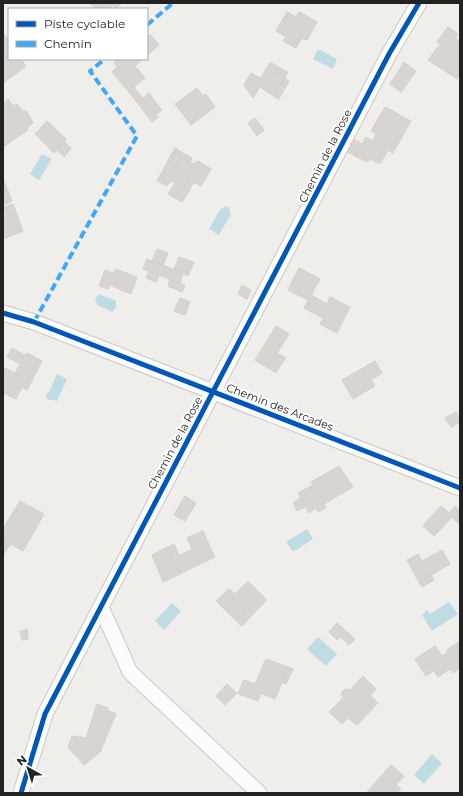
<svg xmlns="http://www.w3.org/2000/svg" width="463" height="796" viewBox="0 0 463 796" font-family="Montserrat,sans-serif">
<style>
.water{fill:#bfdbe3}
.building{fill:#d7d4d2;stroke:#d3d0cc}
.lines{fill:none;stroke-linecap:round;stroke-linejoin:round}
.street-casing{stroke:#c9c8c7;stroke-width:17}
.street{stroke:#fdfcfc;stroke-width:15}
.quiet{stroke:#3fa9f5;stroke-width:4;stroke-dasharray:8 4;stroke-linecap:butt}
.cycleway-casing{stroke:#fff;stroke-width:8}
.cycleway{stroke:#0057b8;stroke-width:5}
.labels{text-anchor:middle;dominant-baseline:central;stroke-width:4;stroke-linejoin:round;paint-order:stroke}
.street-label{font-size:11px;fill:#222;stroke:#fff}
</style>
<rect width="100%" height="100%" fill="#f0eeeb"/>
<g class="water">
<path d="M318,49l19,10 -4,10 -20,-10z"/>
<path d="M42,154l10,5 -13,21 -9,-6z"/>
<path d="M226,206l4,2 -1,4 2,2 -12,21 -10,-6 12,-21 1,1z"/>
<path d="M99,294l17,7v6l-4,5 -15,-7 -2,-6z"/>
<path d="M57,374l10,5 -10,22 -5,-1h-2l-3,-1 -1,-5 3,-2z"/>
<path d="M307,529l6,10 -20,13 -7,-10z"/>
<path d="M449,602l9,12 -26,17 -10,-16 5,-5 3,4z"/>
<path d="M172,603l9,8 -17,19 -9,-9z"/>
<path d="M318,637l19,17 -11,12 -19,-17z"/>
<path d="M432,754l10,9 -18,21 -10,-9z"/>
</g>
<g class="building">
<path d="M90,3h32l-6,5 -3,-3 -4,4h-13z"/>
<path d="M287,12l9,5 3,-5 18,10 -10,18 -5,-2 -6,10 -13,-7 3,-4 -10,-6z"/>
<path d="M448,27l10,7 -3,4 5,3v33l-3,5 -29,-19 12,-16 -3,-2z"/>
<path d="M3,33l6,8v18h12l5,7 -23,17z"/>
<path d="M151,35l8,10 -12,10v-18z"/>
<path d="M119,59h24l-8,7 10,12 -11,9 -20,-24z"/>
<path d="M270,62l10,6 -3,6 8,4 -11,18 -14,-9 -7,11 -9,-13 7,-12 10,5z"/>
<path d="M404,62l12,9 -15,21 -11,-8z"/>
<path d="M117,67l17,20 -5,5 -17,-20z"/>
<path d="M280,68l8,4 -3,6 -8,-4z"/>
<path d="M285,78l4,3 -10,18 -5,-3z"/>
<path d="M134,87l24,30 -6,5 -23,-30z"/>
<path d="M197,88l6,8 3,-2 9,13 -24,18 -16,-21z"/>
<path d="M149,93l8,11 -5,5 -9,-11z"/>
<path d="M8,99l5,7 4,-2 6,8 3,-2 7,13 -6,5 1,2 -25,17v-45l1,1z"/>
<path d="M157,104l5,6 -6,4 -4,-5z"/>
<path d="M385,107l26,14 -18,32 -5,-3 -8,14 -10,-5 -2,3 -13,-6 11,-19 6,4 4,-7 -5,-3z"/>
<path d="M255,118l9,12 -7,6 -9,-13z"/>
<path d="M47,121l19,18 -2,3 7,6 -7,9 -7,-7 -3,3 -19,-19z"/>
<path d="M353,139l9,5 -7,12 -9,-5z"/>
<path d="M175,148l8,5 -8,14 -8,-5z"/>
<path d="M183,153l9,5 -2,4 -9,-5z"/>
<path d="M181,157l13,7 3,-3 8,4 -10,18 -6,-4 -5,9 -13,-7 -4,5 -10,-5 10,-18 8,4z"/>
<path d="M205,165l6,4 -10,17 -6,-3z"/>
<path d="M3,179l9,22 -9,4z"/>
<path d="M189,179l5,3 -5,9 -5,-3z"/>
<path d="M175,183l14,8 -7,11 -14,-8z"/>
<path d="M13,204l10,27 -20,8v-23l3,-1 -2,-8z"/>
<path d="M157,249l11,4 -5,12 -11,-4z"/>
<path d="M179,257l15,5 -6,14 -14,-7z"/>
<path d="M147,259l36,14 -3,10 -37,-14z"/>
<path d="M299,268l21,11 -9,16 16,9 3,-7 20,10 -13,26 -17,-9 3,-6 -19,-10 4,-8 -20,-10z"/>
<path d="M116,269l21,8 -6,17 -21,-9 -2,4 -9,-3 6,-16 9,4z"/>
<path d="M149,271l10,4 -3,7 -10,-4z"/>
<path d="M170,279l15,6 -3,7 -14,-6z"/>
<path d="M242,285l9,5 -4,9 -9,-5z"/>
<path d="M180,298l10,4 -5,13 -11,-4z"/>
<path d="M276,326l13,8 -15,24 8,5 -6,10 -21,-13z"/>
<path d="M12,348l13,7 2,-2 15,8 -15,29 -5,-3 -6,12 -13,-6v-26l12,6 5,-9 -13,-7z"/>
<path d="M277,353l9,5 -4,5 -8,-5z"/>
<path d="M375,361l7,12 -11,7 4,6 -22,13 -11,-19z"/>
<path d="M456,412l4,7v3l-9,5 -6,-9z"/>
<path d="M339,466l14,21 -29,17 2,4 -8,4 -2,-4 -7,5 -11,-20 15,-8 -2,-3z"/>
<path d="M185,496l11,7 -11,18 -11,-6z"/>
<path d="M301,498l4,9 -8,4 -4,-8z"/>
<path d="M20,501l24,13 -21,37 -20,-11v-11z"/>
<path d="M441,506l8,7 6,-7 5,5 -1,13 -7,-7 -13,14 -11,-11z"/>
<path d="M428,520l11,11 -5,5 -11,-10z"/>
<path d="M203,531l10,23 -15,7 2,3 -18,9 -2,-3 -18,9 -2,-5 16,-26 3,8 13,-7 -5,-11z"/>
<path d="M3,540l7,4 -7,12z"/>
<path d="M174,544l2,4 -16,26 -8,-19z"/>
<path d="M442,550l8,14 -31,18 -12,-22 11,-6 4,7z"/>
<path d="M213,554l2,3 -15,7 -2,-3z"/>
<path d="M180,570l2,3 -19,9 -1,-3z"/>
<path d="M431,575l3,5 -12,7 -3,-5z"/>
<path d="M248,581l19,19 -8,8 -8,-7 -8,8 2,3 -9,9 -20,-20 13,-12 6,5z"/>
<path d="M251,601l8,7 -17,18 -6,-5 9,-9 -2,-3z"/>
<path d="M337,623l18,16 -6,6 -8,-8 -4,3 -8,-8z"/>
<path d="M27,629l1,10 -6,1 -2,-9z"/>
<path d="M460,641v27l-7,5 -3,-4 -12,8 -8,-12 -8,5 -7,-11 20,-13 7,10 6,-4 -1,-2z"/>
<path d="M266,659l22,8 -13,32 -14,-6 -3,8 -20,-7 6,-14 11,4z"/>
<path d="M430,665l4,6 -8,5 -4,-6z"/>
<path d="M288,667l5,2 -7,15 -5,-2z"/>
<path d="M363,676l13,13 -6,7 4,3 -21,23 -5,-4 -6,6 -13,-12 14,-14 -2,-4 2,-3 3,-2 4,1z"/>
<path d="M227,684l10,9 -12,12 -9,-9z"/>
<path d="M374,699l4,4 -21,22 -4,-3z"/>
<path d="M97,704l11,4 -1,2 9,4 -16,38 -16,13 -16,-18 4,-11 14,2z"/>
<path d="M391,765l13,11 -8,9 5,4 -4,4h-31z"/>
</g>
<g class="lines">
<defs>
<g id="street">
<path d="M3,313l31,9 426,166"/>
<path d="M101,607l29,65 129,121"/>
<path d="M21,793l24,-79 344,-660 30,-51"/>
</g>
</defs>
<use href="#street" class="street-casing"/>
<use href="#street" class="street"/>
<g class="quiet">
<path d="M147,25l26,-22"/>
<path d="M34,322l103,-186 -47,-65 15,-12"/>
</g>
<defs>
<g id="cycleway">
<path d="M3,313l31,9 426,166"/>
<path d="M21,793l24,-79 344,-660 30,-51"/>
</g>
</defs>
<use href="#cycleway" class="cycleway-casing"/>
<use href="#cycleway" class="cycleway"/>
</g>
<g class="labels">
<g class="street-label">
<text transform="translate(325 156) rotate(-63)">Chemin de la Rose</text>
<text transform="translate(280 407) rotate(21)">Chemin des Arcades</text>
<text transform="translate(175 443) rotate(-62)">Chemin de la Rose</text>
</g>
</g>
<rect width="463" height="796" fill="none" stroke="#222222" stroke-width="8"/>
<rect x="8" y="8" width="140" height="52" fill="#ffffff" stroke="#a7a7a7"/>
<rect x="16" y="21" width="20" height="6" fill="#0057b8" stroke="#a7a7a7"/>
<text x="44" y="28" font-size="12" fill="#222222">Piste cyclable</text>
<rect x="16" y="41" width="20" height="6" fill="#3fa9f5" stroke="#a7a7a7"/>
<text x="44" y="48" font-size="12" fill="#222222">Chemin</text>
<g transform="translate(28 768) rotate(321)" stroke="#ffffff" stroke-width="3" paint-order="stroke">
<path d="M0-3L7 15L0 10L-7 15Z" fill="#222222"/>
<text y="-6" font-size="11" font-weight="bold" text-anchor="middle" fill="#222222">N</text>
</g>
</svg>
